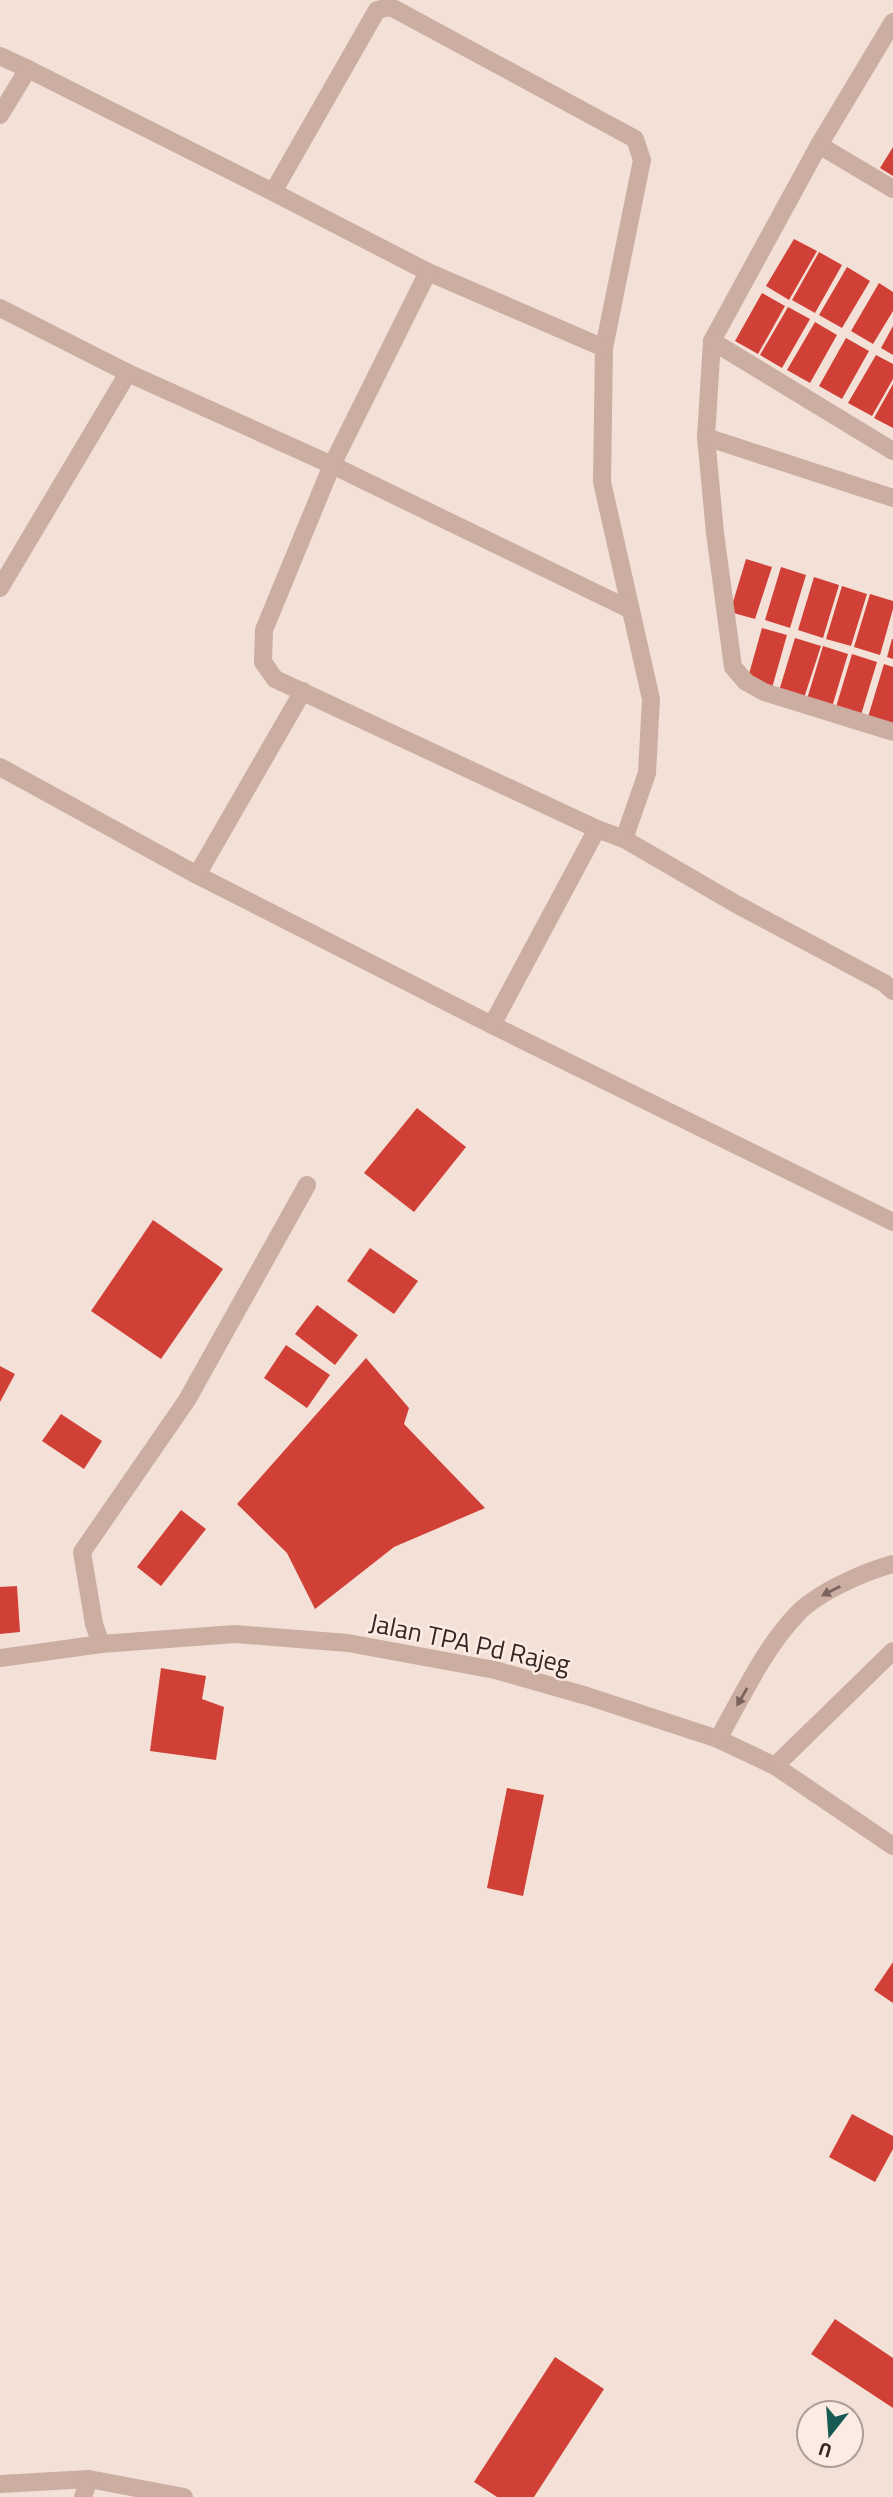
<svg xmlns="http://www.w3.org/2000/svg" width="893" height="2497" viewBox="0 0 893 2497" font-family="'Titillium Web',sans-serif">
<style>
.building{fill:#d14037}
.lines{fill:none;stroke-linecap:round;stroke-linejoin:round}
.street{stroke:#ccada2;stroke-width:18}
.oneway{fill:#7a635d}
.labels{text-anchor:middle;dominant-baseline:central;stroke-width:5;stroke-linejoin:round;paint-order:stroke}
.street-label{font-size:26px;fill:#362725;stroke:#fbebe3}
</style>
<rect width="100%" height="100%" fill="#f3e0d6"/>
<g class="building">
<path d="M893,147v29l-13,-8z"/>
<path d="M794,239l23,12 -28,49 -23,-14z"/>
<path d="M819,252l23,13 -27,48 -23,-13z"/>
<path d="M847,267l23,14 -28,47 -23,-13z"/>
<path d="M879,283l14,9v19l-20,33 -22,-13z"/>
<path d="M762,293l23,13 -27,48 -23,-13z"/>
<path d="M788,307l22,12 -28,49 -22,-13z"/>
<path d="M815,322l22,13 -27,48 -23,-13z"/>
<path d="M893,326v29l-12,-7z"/>
<path d="M846,338l23,13 -27,48 -23,-13z"/>
<path d="M876,355l17,9v15l-21,37 -24,-13z"/>
<path d="M893,384v44l-19,-10z"/>
<path d="M746,559l26,8 -17,52 -25,-7z"/>
<path d="M781,567l25,8 -16,53 -25,-8z"/>
<path d="M814,577l25,8 -16,53 -25,-8z"/>
<path d="M842,586l25,8 -16,52 -25,-7z"/>
<path d="M870,594l23,7v8l-13,46 -26,-8z"/>
<path d="M762,628l25,7 -15,53 -25,-7z"/>
<path d="M795,638l26,8 -17,52 -25,-7z"/>
<path d="M892,639h1v20l-6,-2z"/>
<path d="M823,646l25,8 -16,53 -25,-8z"/>
<path d="M852,654l25,8 -16,53 -25,-8z"/>
<path d="M884,664l9,3v58l-25,-8z"/>
<path d="M417,1108l49,39 -52,65 -50,-39z"/>
<path d="M153,1220l70,49 -62,90 -70,-48z"/>
<path d="M370,1248l48,33 -24,33 -47,-33z"/>
<path d="M317,1305l41,30 -23,30 -40,-31z"/>
<path d="M286,1345l44,30 -23,33 -43,-30z"/>
<path d="M366,1358l43,50 -5,16 81,84 -91,39 -79,62 -28,-56 -50,-49z"/>
<path d="M0,1366l15,8 -15,28z"/>
<path d="M61,1414l41,27 -18,28 -42,-28z"/>
<path d="M181,1510l25,19 -45,57 -24,-19z"/>
<path d="M17,1586l3,46 -20,2v-47z"/>
<path d="M161,1668l45,8 -4,23 22,8 -8,53 -66,-9z"/>
<path d="M507,1788l37,7 -21,101 -36,-8z"/>
<path d="M893,1962v41l-19,-13z"/>
<path d="M852,2114l41,22v13l-18,33 -46,-25z"/>
<path d="M835,2319l58,39v50l-82,-54z"/>
<path d="M555,2357l49,32 -70,108h-37l-23,-15z"/>
</g>
<g class="lines">
<g class="street">
<path d="M893,22l-74,123 74,44"/>
<path d="M0,56l28,13"/>
<path d="M0,115l28,-46 245,123 104,-182 14,-3 244,132 7,21 -38,188 -2,134 49,217 -4,74 -23,66"/>
<path d="M819,145l-107,196 -6,96 9,96 18,134 13,15 18,10 129,40"/>
<path d="M273,192l155,80 176,76"/>
<path d="M428,272l-96,193 297,144"/>
<path d="M0,308l128,65 204,92 -68,165 -1,32 12,17 322,150 27,10 112,65 148,79 9,8"/>
<path d="M712,341l181,110"/>
<path d="M706,437l187,61"/>
<path d="M0,588l128,-215"/>
<path d="M0,767l197,108 295,150 401,197"/>
<path d="M197,875l106,-184"/>
<path d="M492,1025l105,-196"/>
<path d="M101,1644l-7,-20 -12,-72 105,-152 120,-215"/>
<path d="M0,1658l101,-14 134,-10 113,9 147,27 92,26 131,43 57,27 118,80"/>
<path d="M718,1739c24,-42 45,-89 79,-125 21,-22 67,-42 96,-50"/>
<path d="M775,1766l118,-115"/>
<path d="M0,2484l89,-5 95,18"/>
<path d="M83,2497l6,-18"/>
</g>
</g>
<defs><path id="oneway-solid" d="M-6-.8H1V-3.2L6.5 0L1 3.2V.8H-6Z" transform="scale(1.75)"/></defs>
<g class="oneway">
<use href="#oneway-solid" transform="translate(831 1591) rotate(153)"/>
<use href="#oneway-solid" transform="translate(742 1697) rotate(120)"/>
</g>
<g class="labels">
<g class="street-label">
<text transform="translate(470 1643) rotate(12)">Jalan TPA Pd Rajeg</text>
</g>
</g>
<g transform="translate(830 2434) rotate(197)"><circle r="33" fill="#fbebe3" stroke="#ac9d97" stroke-width="2"/>
<path d="M0-5L12 26L0 18L-12 26Z" fill="#175a53"/>
<text y="-10" font-size="19" font-weight="bold" text-anchor="middle" fill="#362725">U</text>
</g>
</svg>
